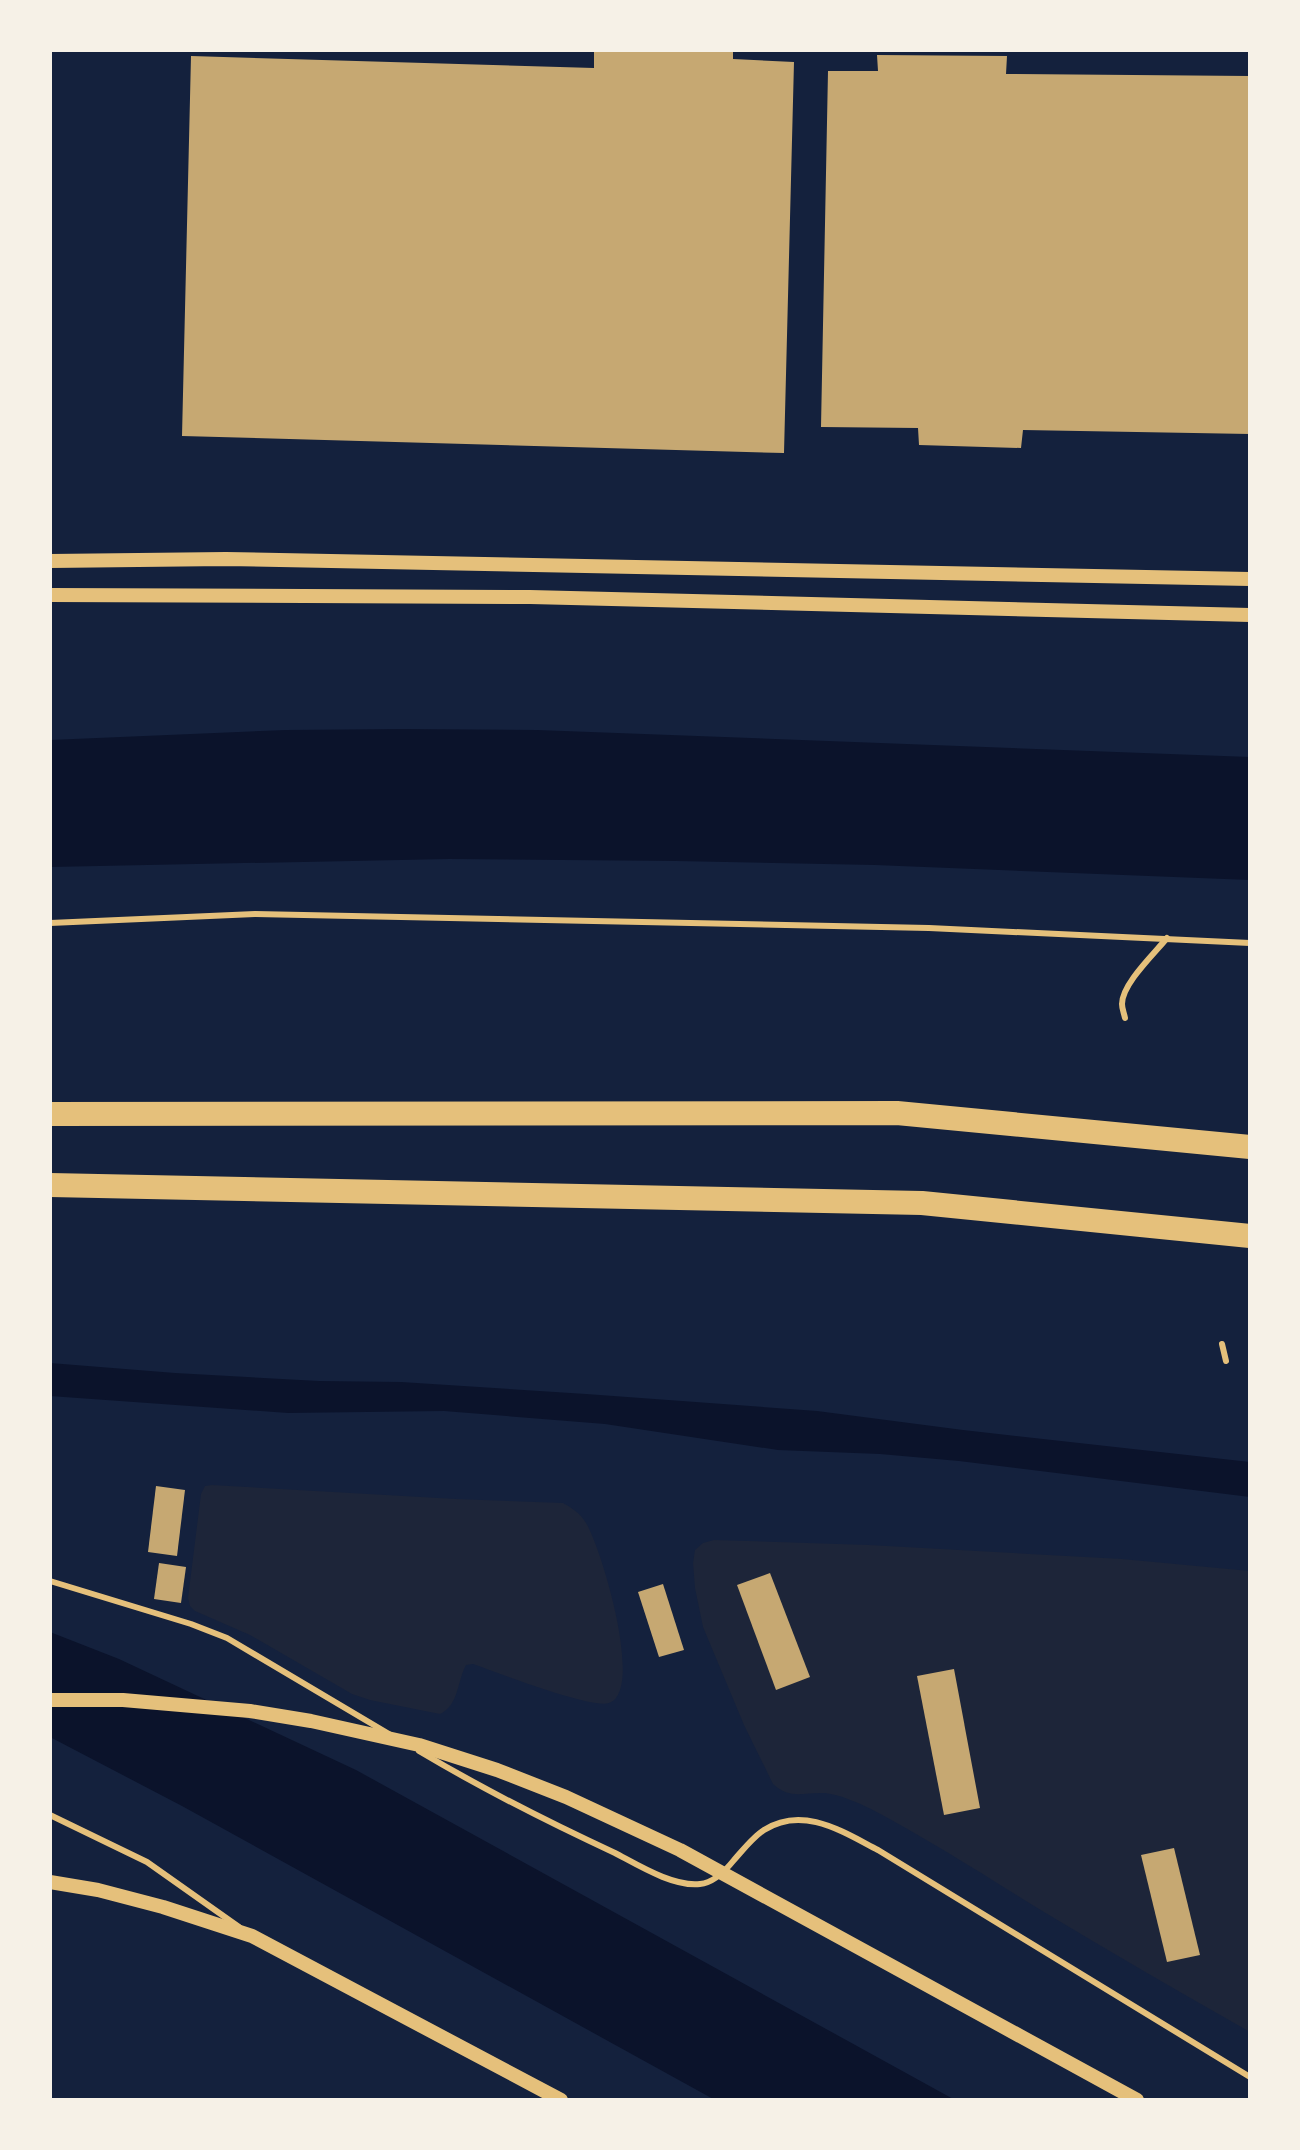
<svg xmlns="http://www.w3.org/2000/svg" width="1300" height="2150" viewBox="0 0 1300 2150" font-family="'Titillium Web',sans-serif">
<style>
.green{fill:#1d2539}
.water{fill:#0b132b}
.building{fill:#c6a872}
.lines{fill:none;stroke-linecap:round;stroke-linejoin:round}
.service{stroke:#e5c07b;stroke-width:6}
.tertiary{stroke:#e5c07b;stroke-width:14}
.motorway{stroke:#e5c07b;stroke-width:24}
</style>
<rect width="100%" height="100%" fill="#14213d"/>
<g class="green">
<path d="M212,1485l244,14 107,4c9,5 17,10 23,20 15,24 59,168 23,180 -18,6 -113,-31 -136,-39l-7,1c-9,17 -7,40 -26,49l-70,-14 -18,-6 -102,-59 -55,-24 -5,-5 -2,-8 13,-104 4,-8z"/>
<path d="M714,1540l155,5 253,14 128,12v461c-69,-39 -138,-79 -206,-120 -57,-35 -114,-72 -173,-103 -14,-7 -31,-14 -46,-16 -21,-1 -35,7 -52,-9l-29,-59 -41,-98 -8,-39 -2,-25 2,-13 8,-7z"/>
</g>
<g class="water">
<path d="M402,729l135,1 713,27v123l-375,-15 -199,-4 -227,-2 -399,8v-127l236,-10z"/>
<path d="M50,1363l125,10 144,8 82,1 185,12 231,17 146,19 287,32v35l-291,-36 -79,-7 -102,-4 -173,-26 -161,-13 -156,2 -238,-17z"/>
<path d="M50,1632l69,27 237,111 599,330h-240l-533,-294 -132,-69z"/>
</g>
<g class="building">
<path d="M594,50h139v9l61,3 -10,391 -602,-17 9,-380 403,12z"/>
<path d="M877,55l130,1 -1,18 244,2v358l-227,-4 -2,18 -102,-3 -1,-17 -97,-1 7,-356h50z"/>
<path d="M156,1486l29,4 -8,66 -29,-4z"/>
<path d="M159,1563l27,4 -5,36 -27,-4z"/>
<path d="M770,1573l40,104 -34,13 -39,-105z"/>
<path d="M663,1584l21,66 -25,7 -21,-65z"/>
<path d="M954,1669l26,139 -36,7 -27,-139z"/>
<path d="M1174,1848l26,107 -33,7 -26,-107z"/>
</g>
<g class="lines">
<g class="service">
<path d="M50,923l205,-9 674,14 321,15"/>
<path d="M1125,1018c-1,-5 -3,-9 -3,-14 0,-20 32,-50 45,-66"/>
<path d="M1222,1344l4,17"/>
<path d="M50,1581l141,43 36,14 162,96"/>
<path d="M419,1751c64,38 129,71 196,102 23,12 58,34 85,31 13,-1 26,-14 34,-24 9,-10 19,-23 30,-30 39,-25 79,2 114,20l372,227"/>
<path d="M50,1815l97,47 92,65"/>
</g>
<g class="tertiary">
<path d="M50,561l176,-2 1024,20"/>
<path d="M50,595l480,2 720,18"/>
<path d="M50,1700h73l127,11 61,10 108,24 78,25 69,27 114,53 457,250"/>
<path d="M50,1882l48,8 65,17 89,29 309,164"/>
</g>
<g class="motorway">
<path d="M50,1114l847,-1 353,34"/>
<path d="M50,1185l872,18 328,33"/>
</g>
</g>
<rect width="1300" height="2150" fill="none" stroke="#f6f1e7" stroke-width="104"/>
</svg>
